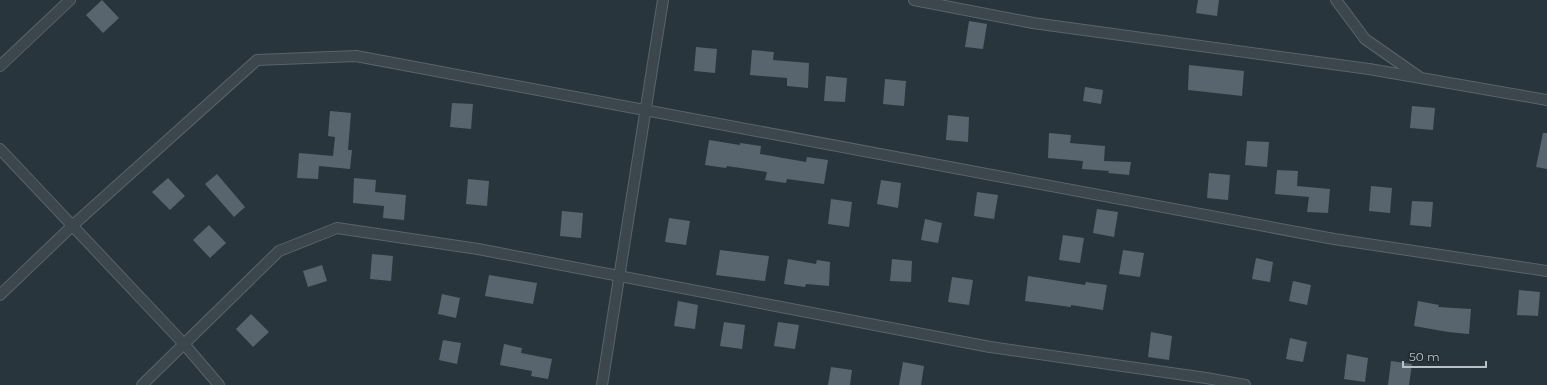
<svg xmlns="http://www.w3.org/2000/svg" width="1547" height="385" viewBox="0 0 1547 385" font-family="Montserrat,sans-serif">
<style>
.building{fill:#58656e}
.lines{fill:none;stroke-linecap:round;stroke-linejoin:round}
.minor-casing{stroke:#59646a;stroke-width:12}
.minor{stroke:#3b464d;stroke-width:10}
</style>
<rect width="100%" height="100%" fill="#28353c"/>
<g class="building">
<path d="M102,0l17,18 -16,15 -17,-18z"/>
<path d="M1198,0h21l-2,16 -21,-3z"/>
<path d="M969,21l18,3 -4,25 -18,-2z"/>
<path d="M696,47l21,2 -2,24 -21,-2z"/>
<path d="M752,50l22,2 -1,8 36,3 -1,25 -21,-2v-8l-37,-3z"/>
<path d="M1189,65l55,6 -2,25 -54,-6z"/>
<path d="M826,76l21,2 -2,24 -21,-1z"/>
<path d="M885,79l21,2 -2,25 -21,-2z"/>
<path d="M1085,87l18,3 -2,14 -18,-3z"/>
<path d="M452,103l21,1 -2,25 -21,-2z"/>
<path d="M1412,106l23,2 -2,22 -23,-2z"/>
<path d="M330,111l21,2 -3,37h4l-2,19 -31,-3 -1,13 -21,-1 2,-25 34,3 2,-19 -7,-1z"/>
<path d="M948,115l21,2 -1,25 -22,-2z"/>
<path d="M1049,133l22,2 -1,8 35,3 -1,15 27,1 -2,13 -21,-2 1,-2 -27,-2 1,-8 -35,-3z"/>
<path d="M1543,133h4v36l-11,-2z"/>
<path d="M709,140l31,5v-2l21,3 -1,8 46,8 1,-5 21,3 -4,24 -37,-5 -1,4 -21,-3 2,-8 -40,-6 -1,2 -21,-3z"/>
<path d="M1247,141l22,1 -2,25 -22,-2z"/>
<path d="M1277,170l21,1 -1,15 33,3 -2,24 -21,-1 2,-15 -34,-3z"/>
<path d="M1209,173l21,2 -2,25 -21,-2z"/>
<path d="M217,174l28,33 -11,10 -29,-33z"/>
<path d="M168,178l17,18 -15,14 -18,-18z"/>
<path d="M354,178l22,2 -1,12 31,3 -2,25 -21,-2 1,-12 -31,-3z"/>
<path d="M468,179l21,2 -2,25 -21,-2z"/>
<path d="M881,180l20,3 -3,25 -21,-4z"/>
<path d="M1371,186l21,2 -2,25 -21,-2z"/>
<path d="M977,192l21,3 -4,24 -20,-3z"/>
<path d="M831,199l21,3 -3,25 -21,-3z"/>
<path d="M1412,201l21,1 -2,25 -21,-2z"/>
<path d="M1097,209l21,3 -4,25 -21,-4z"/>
<path d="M562,211l21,2 -2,25 -21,-2z"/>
<path d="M669,218l21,3 -4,24 -21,-3z"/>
<path d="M925,219l17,4 -4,20 -17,-3z"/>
<path d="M209,225l17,18 -16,15 -17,-18z"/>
<path d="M1063,235l21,3 -4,25 -21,-3z"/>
<path d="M720,250l49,6 -4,25 -49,-6z"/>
<path d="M1123,250l21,3 -4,24 -21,-3z"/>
<path d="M372,254l21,2 -2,25 -21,-2z"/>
<path d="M1256,258l17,4 -3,20 -18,-3z"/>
<path d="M788,259l28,5 1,-4 13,2 -1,24 -23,-2 -1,3 -21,-3z"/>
<path d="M892,259l20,2 -1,21 -21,-1z"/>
<path d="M322,265l5,16 -19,6 -5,-16z"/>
<path d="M489,275l48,8 -4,21 -48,-8z"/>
<path d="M1028,276l57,9 1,-3 21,3 -4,25 -32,-5v2l-46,-6z"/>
<path d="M952,277l21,3 -4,25 -21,-3z"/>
<path d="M1293,281l18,4 -4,20 -18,-4z"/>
<path d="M1519,290l21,2 -2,24 -21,-1z"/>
<path d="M442,294l18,4 -4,20 -18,-4z"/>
<path d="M678,301l20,4 -3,24 -21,-3z"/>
<path d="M1418,301l21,4 -1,2 33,2 -2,25 -21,-2 -34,-6z"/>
<path d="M251,314l18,18 -16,15 -17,-18z"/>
<path d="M724,322l21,3 -3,24 -22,-3z"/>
<path d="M778,322l21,3 -4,24 -21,-3z"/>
<path d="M1151,332l21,4 -3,24 -21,-3z"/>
<path d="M1290,338l17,4 -4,20 -17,-3z"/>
<path d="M443,340l18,3 -4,21 -18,-4z"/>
<path d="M504,344l18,4 -1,5 31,6 -4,20 -17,-3 1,-5 -32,-6z"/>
<path d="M1347,354l21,4 -3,24 -21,-3z"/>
<path d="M1391,361l21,3 -3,21h-21z"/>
<path d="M903,362l21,4 -3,19h-22z"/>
<path d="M831,367l21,3 -2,15h-22z"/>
</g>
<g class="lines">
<defs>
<g id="minor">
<path d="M914,0l119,23 336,46 178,31"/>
<path d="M1336,0l29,39 53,37"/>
<path d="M0,66l70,-66"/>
<path d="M0,149l184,195 35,41"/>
<path d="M0,295l72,-69 185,-166 99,-4 978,183 213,32"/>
<path d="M142,385l137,-134 58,-23 141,21 512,98 216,31 39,7"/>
<path d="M602,385l61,-385"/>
</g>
</defs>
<use href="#minor" class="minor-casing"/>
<use href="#minor" class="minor"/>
</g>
<path d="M1403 361v6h83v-6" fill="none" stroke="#b7c1c7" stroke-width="2"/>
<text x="1409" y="361" font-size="12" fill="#b7c1c7" stroke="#202b32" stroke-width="3" paint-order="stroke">50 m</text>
</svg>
